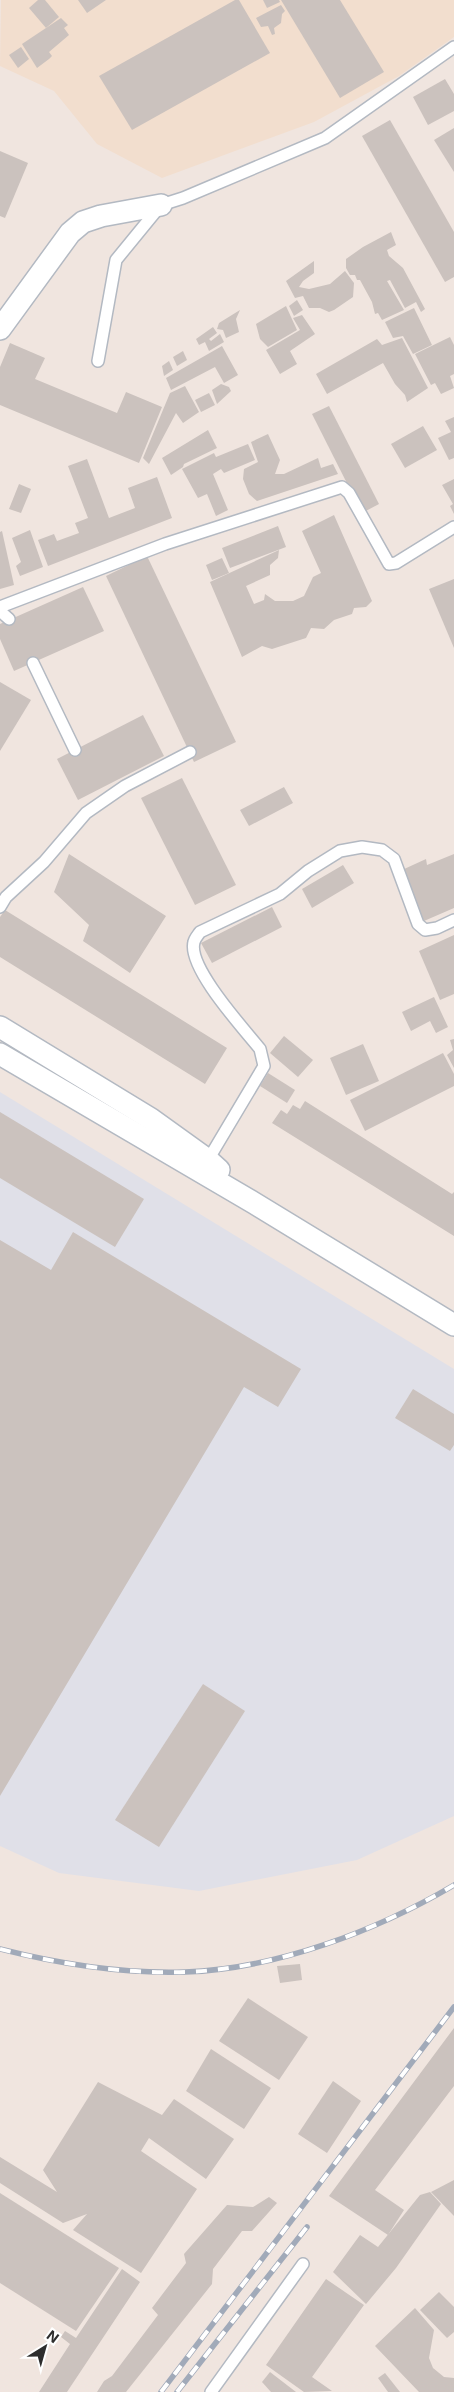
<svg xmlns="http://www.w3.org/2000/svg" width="454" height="2392" viewBox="0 0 454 2392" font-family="Inter,sans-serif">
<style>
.industrial{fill:#e0e0e8}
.education{fill:#f2dece}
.building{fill:#cbc2be}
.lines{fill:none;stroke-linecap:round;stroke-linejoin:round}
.lane-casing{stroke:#b3b9c2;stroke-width:14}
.street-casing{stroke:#b3b9c2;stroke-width:24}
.lane{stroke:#fff;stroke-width:11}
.street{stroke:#fff;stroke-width:21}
.rail-casing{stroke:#a1aab9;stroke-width:5.5}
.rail{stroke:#fff;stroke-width:4;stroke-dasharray:11;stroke-linecap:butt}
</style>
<rect width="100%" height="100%" fill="#f0e5df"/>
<path class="industrial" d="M0,1092l454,277v447l-97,44 -158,31 -140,-18 -59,-27z"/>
<path class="education" d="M1,0h453v37l-55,39 -85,46 -152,56 -65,-34 -43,-53 -54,-25z"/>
<g class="building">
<path d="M38,0h7l14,17 -13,11 -17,-20z"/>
<path d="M78,0h28l-19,13z"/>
<path d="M235,0h4l31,53 -138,77 -33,-54z"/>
<path d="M263,0h16l1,2 -13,6z"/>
<path d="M281,0h59l44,72 -44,26z"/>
<path d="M281,5l4,6 -3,3 -1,9 -7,5 1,6 -3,1 -4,-9 -7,1 -5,-9z"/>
<path d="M61,18l7,7 -4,3 5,7 -20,17 3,4 -3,3 -12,9 -15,-24z"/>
<path d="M21,47l8,12 -11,9 -9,-13z"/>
<path d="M445,79l9,15v17l-26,14 -15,-28z"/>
<path d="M390,120l64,112v45l-9,5 -83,-146z"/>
<path d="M454,128v44l-20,-32z"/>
<path d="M0,151l28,12 -23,55 -5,-2z"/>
<path d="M391,232l5,13 -9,5 2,6 14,12 22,41 -4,3 -5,-10 -11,6 -15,-28 -3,1 17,29 -22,10 -4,-7 -3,1 -3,-12 -12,-22h-3l-2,-5h-5l-4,-7v-9l17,-12z"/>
<path d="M314,261v12l-11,8 -4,6 10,2 21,-5 15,-13 9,12 -1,14 -19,13 -5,2 -9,-4h-11l-6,-12 -8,2 -9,-17z"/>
<path d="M297,300l6,10 -9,6 -5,-10z"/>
<path d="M286,306l11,24 -29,17 -8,-8 -4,-15z"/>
<path d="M414,308l18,37 -19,9 -10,-18 -10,2 -8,-16z"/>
<path d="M240,310l-4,9 3,13 -13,6 -3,-8 -6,-1 2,-6z"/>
<path d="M302,315l13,19 -25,17 7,13 -17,10 -14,-24 34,-20 -7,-12z"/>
<path d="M213,327l4,6 -8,6 2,2 9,-7 4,8 -15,9 -4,-9 -6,3 -3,-6z"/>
<path d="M450,337l4,8v29l-4,2 4,12 -13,6 -6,-11 -4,2 -16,-31z"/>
<path d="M402,338l26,50 -21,14 -2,-7 -10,-11 -12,-21 -56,31 -11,-20 61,-35 5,6z"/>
<path d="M10,343l35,15 -10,21 82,34 9,-21 36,15 -23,56 -139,-58v-38z"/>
<path d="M222,346l16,29 -14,8 -9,-16 -44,23 -5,-12z"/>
<path d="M183,351l4,9 -10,6 -4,-9z"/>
<path d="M169,361l4,9 -9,6 -2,-10z"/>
<path d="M221,384l8,3 2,4 -14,13 -5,-14z"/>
<path d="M185,386l14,26 -16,11 -7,-10 -27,51 -6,-6 27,-65z"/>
<path d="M209,393l6,12 -14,7 -6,-12z"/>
<path d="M329,406l50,98 -17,9 -50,-99z"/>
<path d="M454,417v41l-5,2 -11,-22 13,-6 -6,-11z"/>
<path d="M423,426l14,24 -32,18 -14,-24z"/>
<path d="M208,430l9,18 -33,16 -1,3 -12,8 -9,-17z"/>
<path d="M268,434l12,26 -5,14h9l34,-16 3,10 12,-4 5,10 -81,27 -8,-7 -6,-15 1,-10 14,-7 -7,-20z"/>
<path d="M248,444l7,16 -31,13 -3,-4 -8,5 15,36 -12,6 -9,-22 -9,4 -16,-29 32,-16 2,4z"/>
<path d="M87,459l22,59 26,-10 -7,-20 29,-11 15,41 -124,48 -10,-26 16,-6 3,7 22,-8 -4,-10 13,-5 -20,-52z"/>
<path d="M454,479v35l-4,-8 3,-2 -11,-19z"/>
<path d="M19,484l12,5 -10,24 -12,-4z"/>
<path d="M334,515l38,86 -6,6 -12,1 -2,6 -18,6 -10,9 -13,-1 -5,10 -34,11 -10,-3 -20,11 -32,-75 69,-32 -1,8 -8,7v10l-24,11 8,18 10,-4 1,-6 10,7h18l11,-5 9,-19 8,-4 -19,-42z"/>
<path d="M278,526l8,21 -56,21 -8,-20z"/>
<path d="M30,530l13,37 -23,9 -4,-10 5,-4 -9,-24z"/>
<path d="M2,531l12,54 -14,4v-57z"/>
<path d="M147,556l89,186 -42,20 -88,-186z"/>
<path d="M222,558l7,15 -17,7 -6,-15z"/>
<path d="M454,579v69l-25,-59z"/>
<path d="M83,587l21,44 -90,40 -14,-32v-15z"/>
<path d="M0,682l31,18 -31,51z"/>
<path d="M143,715l21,41 -86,44 -21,-41z"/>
<path d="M182,778l54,107 -41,20 -54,-107z"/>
<path d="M284,787l9,16 -44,23 -9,-16z"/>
<path d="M69,854l97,62 -36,57 -47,-32 6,-16 -35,-33z"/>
<path d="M454,854v54l-30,13 -22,-51 24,-11 1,6z"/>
<path d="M343,865l11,18 -42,25 -10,-19z"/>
<path d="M272,907l10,20 -70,36 -11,-20z"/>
<path d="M5,910l222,138 -22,36 -205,-127v-40z"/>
<path d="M454,935v59l-14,6 -21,-49z"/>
<path d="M434,997l14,30 -12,6 -6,-12 -19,10 -9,-19z"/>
<path d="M284,1036l29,24 -15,17 -28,-24z"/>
<path d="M454,1039v29l-7,-13 6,-5 -3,-10z"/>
<path d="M363,1044l16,37 -33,14 -16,-37z"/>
<path d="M443,1053l11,21v12l-89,45 -15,-31z"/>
<path d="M268,1073l27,17 -8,13 -27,-17z"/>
<path d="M305,1101l147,93 2,-2v44l-182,-113 9,-13 6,4 6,-9 7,4z"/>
<path d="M0,1112l144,87 -29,48 -115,-69z"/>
<path d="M73,1232l228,137 -23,38 -34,-20 -244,409v-556l51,30z"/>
<path d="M413,1389l41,25v31l-4,6 -55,-33z"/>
<path d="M203,1684l42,27 -86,136 -44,-27z"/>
<path d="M300,1964l2,16 -22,3 -3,-17z"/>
<path d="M248,1998l60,39 -29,43 -60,-39z"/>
<path d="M454,2028v58l-79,104 29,20 -16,25 -59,-39z"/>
<path d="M211,2049l60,39 -27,41 -58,-38z"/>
<path d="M333,2081l28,20 -34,52 -29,-19z"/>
<path d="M98,2082l64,33 12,-16 60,40 -28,40 -57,-41 -8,13 56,38 -56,84 -68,-43 14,-16 -24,9 -63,-40v-26l57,35 -14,-22z"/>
<path d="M454,2180v36l-23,-24z"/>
<path d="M430,2192l11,12 -45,64 -30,36 -33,-32 27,-37 18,12 42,-52z"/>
<path d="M0,2193l119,75 -43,63 -76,-48z"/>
<path d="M269,2197l8,6 -25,28h-10l-29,38 -1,15 -86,108h-29l7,-11 8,-5 46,-61 -6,-7 34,-45 -2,-9 43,-49 26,2z"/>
<path d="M122,2269l18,13 -73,110h-28l31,-48 -9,-7 4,-6 11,7z"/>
<path d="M326,2279l38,26 -52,72 20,14 -28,1 -38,-27z"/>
<path d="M439,2292l15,15v25l-7,6 -27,-28z"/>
<path d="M415,2308l19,22 -5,28 4,10 11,9 10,1v14h-35l-44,-46z"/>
<path d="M270,2372l26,20h-25l-9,-10z"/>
<path d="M385,2373l15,19h-12l-10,-14z"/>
</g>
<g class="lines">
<defs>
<g id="lane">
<path d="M98,361l18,-101 45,-55 22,-7 142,-60 129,-91"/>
<path d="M0,607l165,-63 177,-57 7,6 40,71 7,-1 58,-36"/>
<path d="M0,611l9,8"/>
<path d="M33,663l42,87"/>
<path d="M0,907l6,-10 38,-35 42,-49 39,-27 65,-34"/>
<path d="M208,1160l56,-94 -4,-17c-16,-20 -73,-82 -66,-107 1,-4 4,-7 6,-10l80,-38 28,-23 32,-20 22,-4 20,3 12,9 24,65 7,6 12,-2 17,-8"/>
<path d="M211,2392l92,-128"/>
</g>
<g id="street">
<path d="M0,329l70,-96 13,-11 18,-6 60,-11"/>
<path d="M0,1027l151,92 57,41 11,10"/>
<path d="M0,1054l254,149 200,122"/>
</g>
</defs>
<use href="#lane" class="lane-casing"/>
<use href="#street" class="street-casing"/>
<use href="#lane" class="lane"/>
<use href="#street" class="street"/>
<defs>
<g id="rail">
<path d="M0,1949c59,15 123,25 185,23 91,-3 191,-41 269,-87"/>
<path d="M161,2392l293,-385"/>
<path d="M177,2392l130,-165"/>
</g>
</defs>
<use href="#rail" class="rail-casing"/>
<use href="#rail" class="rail"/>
</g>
<g transform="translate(45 2347) rotate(37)" stroke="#ffffff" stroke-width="4" paint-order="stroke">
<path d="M0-4L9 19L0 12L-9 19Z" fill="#2d2d2d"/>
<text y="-8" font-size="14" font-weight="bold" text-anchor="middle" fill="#2d2d2d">N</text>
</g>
</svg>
